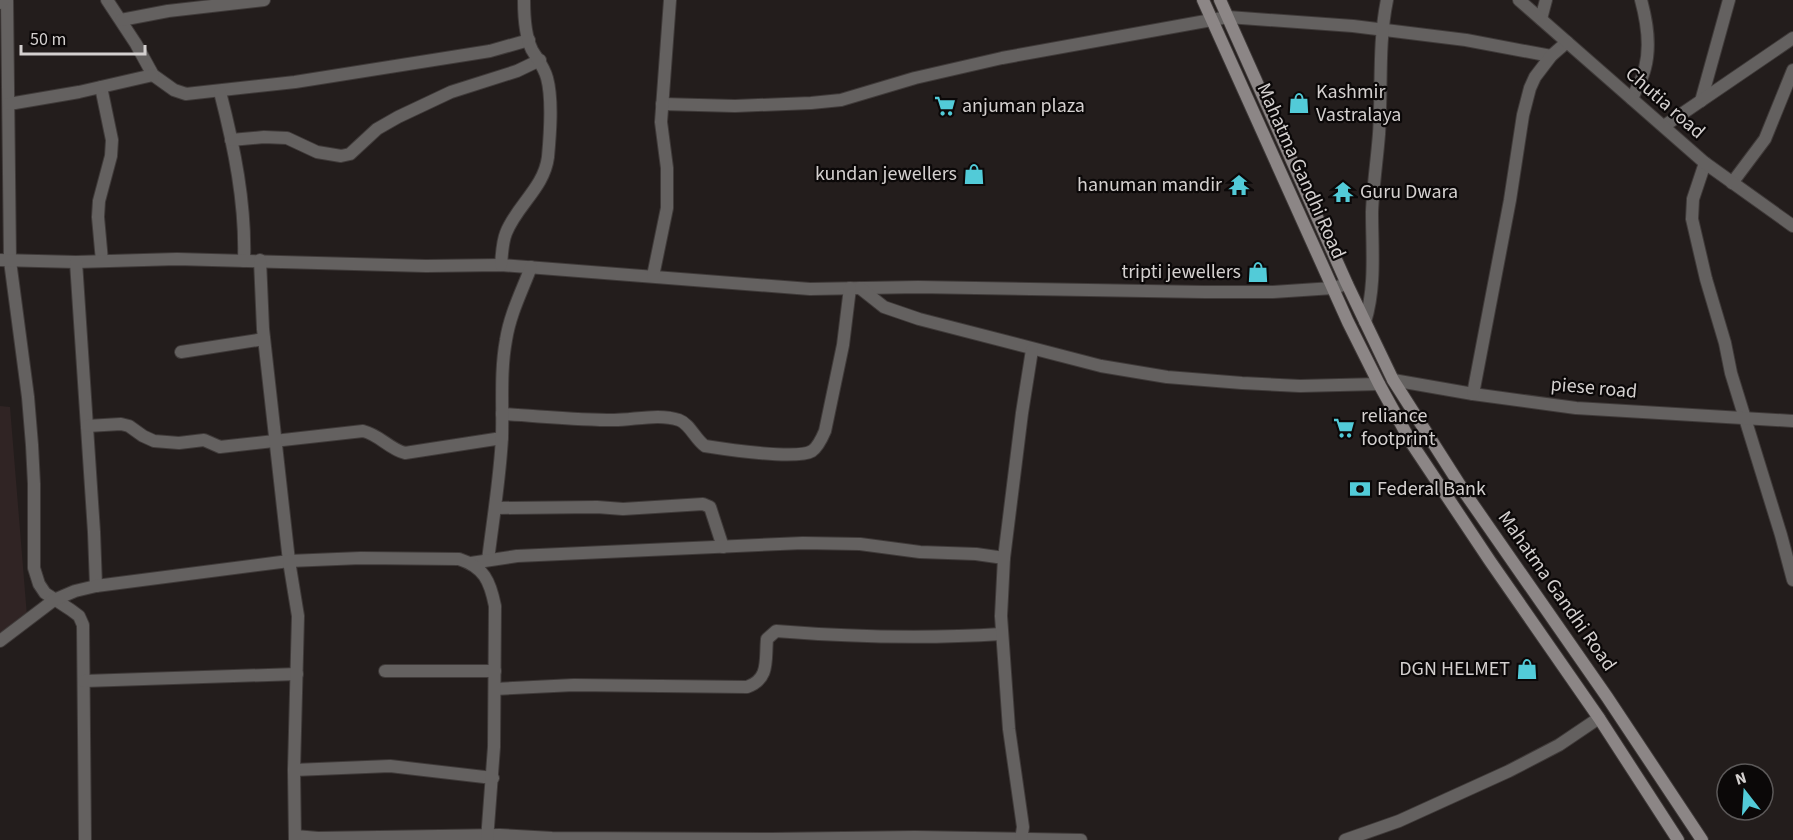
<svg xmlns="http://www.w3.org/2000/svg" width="1793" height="840" viewBox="0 0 1793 840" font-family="'Source Sans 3',sans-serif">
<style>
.built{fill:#302424}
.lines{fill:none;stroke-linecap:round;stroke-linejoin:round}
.minor-casing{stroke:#3f3a39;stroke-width:14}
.tertiary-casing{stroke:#3f3a39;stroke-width:14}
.secondary-casing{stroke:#3f3a39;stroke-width:14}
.minor{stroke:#646160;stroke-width:12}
.tertiary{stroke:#646160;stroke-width:12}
.secondary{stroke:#8c8686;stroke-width:12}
.labels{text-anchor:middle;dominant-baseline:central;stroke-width:4.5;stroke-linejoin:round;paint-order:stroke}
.poi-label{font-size:20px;fill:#d4d0cf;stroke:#0b0808;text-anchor:start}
.street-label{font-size:20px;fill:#d4d0cf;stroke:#0b0808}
</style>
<rect width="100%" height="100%" fill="#231d1c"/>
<path class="built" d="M0,406l10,1 17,209 -27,22z"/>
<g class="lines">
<defs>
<g id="minor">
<path d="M7,0l3,261 18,136 4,48 2,39v84l5,16 6,9 26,17 8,6 4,9 2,215"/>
<path d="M107,0l29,44 17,31 21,15 12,4 109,-12 195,-31 39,-11"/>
<path d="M1541,19l5,-19"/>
<path d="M121,20l47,-9 96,-11"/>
<path d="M101,87l11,53 -1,16 -12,45 -1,16 4,44"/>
<path d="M220,92c14,54 26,112 24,169"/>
<path d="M1632,99c4,-10 11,-21 13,-31 6,-23 2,-46 -4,-68"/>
<path d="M1701,101l28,-101"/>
<path d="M9,104l70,-12 74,-17"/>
<path d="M662,104l73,2 76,-3 30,-3 74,-22 87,-20 226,-41 125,9 113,14 85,16"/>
<path d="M1664,126l129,-88"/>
<path d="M231,140l33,-3 23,1 30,14 24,4 9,-2 27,-25 21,-12 53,-25 66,-21 23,-11"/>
<path d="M1705,163l-12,36 -1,20 14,60 19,64 6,30 50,162 12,45"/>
<path d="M1732,183l33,-44 28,-69"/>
<path d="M0,260l76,2 101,-3 249,7 75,-1 309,24 108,-2 286,5h69l60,-4 14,-4"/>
<path d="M76,262l18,270 2,54"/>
<path d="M501,265c1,-10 1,-22 5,-32 11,-28 38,-45 42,-76 2,-22 5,-57 -1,-79 -3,-11 -9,-18 -15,-28 -7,-14 -8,-35 -8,-50"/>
<path d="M653,276l14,-68v-40l-6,-46 9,-122"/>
<path d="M860,288l24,19 35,12 182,47 66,11 75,6 58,3 79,-2"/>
<path d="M1365,322c11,-36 7,-73 7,-110 1,-26 5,-52 7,-78 3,-45 -1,-90 8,-134"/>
<path d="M181,352l83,-13"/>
<path d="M1393,380l80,14 103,14 217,13"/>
<path d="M1473,394l37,-194 13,-85 7,-27 5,-11 16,-21 16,-14"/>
<path d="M502,414c37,2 75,6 112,6 20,0 45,-7 65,0 11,4 16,19 26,26 19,3 92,14 107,5 6,-4 10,-13 13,-20l18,-86 7,-57"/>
<path d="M87,426l34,-2 8,2 14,10 11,5 25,2 25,-3 16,7 143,-16c17,4 26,18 42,22l97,-15"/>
<path d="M496,508l101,-1 26,2 80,-5 7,3 13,40"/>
<path d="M488,560c5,-41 12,-82 14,-123 1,-32 -2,-65 4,-97 4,-26 16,-49 25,-73"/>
<path d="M471,563l46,-7 286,-13 57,1 60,8 56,2 28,4"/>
<path d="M0,641l54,-41 21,-9 21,-5 193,-25 -26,-232 -3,-69"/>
<path d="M385,671h110"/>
<path d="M84,681l213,-7"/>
<path d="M495,689l79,-4 173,2c23,-8 18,-27 20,-48l9,-8c75,6 150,8 225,3"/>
<path d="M294,770l96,-4 103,12"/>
<path d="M295,836l23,2 182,-3 52,3 219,1 144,-2 166,3"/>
<path d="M295,840l-1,-70 4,-154 -9,-55 72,-3 98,1c25,8 31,22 36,47l-1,141 -7,93"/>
<path d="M1021,840l2,-13 -14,-98 -8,-113 3,-58 18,-145 10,-63"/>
<path d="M1345,840l54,-19 110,-50 50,-26 40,-27"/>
</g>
<g id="tertiary">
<path d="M1519,0l186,163 88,63"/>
<path d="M0,3l3,-3"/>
</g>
<g id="secondary">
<path d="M1203,0l145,322 31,62 33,60 78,117 109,157 79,122"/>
<path d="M1220,0l127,284 46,96 72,113 142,204 95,143"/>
</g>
</defs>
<use href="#minor" class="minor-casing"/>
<use href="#tertiary" class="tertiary-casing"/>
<use href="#secondary" class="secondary-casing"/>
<use href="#minor" class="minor"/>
<use href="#tertiary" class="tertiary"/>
<use href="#secondary" class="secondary"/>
</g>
<defs>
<symbol id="shop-bare" viewBox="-9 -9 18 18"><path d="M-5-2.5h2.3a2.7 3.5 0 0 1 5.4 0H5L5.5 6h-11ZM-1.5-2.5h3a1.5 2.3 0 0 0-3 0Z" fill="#52cbd8" stroke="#0b0808" stroke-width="2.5" paint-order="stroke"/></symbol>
<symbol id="supermarket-bare" viewBox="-9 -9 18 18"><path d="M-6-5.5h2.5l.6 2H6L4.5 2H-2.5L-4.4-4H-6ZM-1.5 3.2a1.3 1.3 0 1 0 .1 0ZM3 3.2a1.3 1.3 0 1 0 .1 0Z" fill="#52cbd8" stroke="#0b0808" stroke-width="2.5" paint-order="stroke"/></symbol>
<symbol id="temple-bare" viewBox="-9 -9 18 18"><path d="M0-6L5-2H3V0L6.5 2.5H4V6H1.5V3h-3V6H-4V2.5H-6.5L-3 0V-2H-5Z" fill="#52cbd8" stroke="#0b0808" stroke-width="2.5" paint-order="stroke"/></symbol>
<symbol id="bank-bare" viewBox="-9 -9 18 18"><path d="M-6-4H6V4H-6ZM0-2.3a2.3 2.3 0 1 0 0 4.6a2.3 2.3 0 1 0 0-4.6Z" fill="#52cbd8" stroke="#0b0808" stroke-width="2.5" paint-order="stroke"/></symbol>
</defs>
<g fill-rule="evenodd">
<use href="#shop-bare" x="1284" y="88" width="30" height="30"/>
<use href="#supermarket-bare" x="930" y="91" width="30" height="30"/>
<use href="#shop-bare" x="959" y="159" width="30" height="30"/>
<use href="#temple-bare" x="1224" y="170" width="30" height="30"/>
<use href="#temple-bare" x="1328" y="177" width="30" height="30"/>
<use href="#shop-bare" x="1243" y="257" width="30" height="30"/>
<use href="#supermarket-bare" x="1329" y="413" width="30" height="30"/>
<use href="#bank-bare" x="1345" y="474" width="30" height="30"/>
<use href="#shop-bare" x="1512" y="654" width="30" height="30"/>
</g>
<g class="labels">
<g class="poi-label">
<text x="1316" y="92">Kashmir<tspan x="1316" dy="23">Vastralaya</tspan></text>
<text x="962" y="106">anjuman plaza</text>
<text x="957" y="174" text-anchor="end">kundan jewellers</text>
<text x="1222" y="185" text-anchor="end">hanuman mandir</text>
<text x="1360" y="192">Guru Dwara</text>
<text x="1241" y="272" text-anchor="end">tripti jewellers</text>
<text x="1361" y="416">reliance<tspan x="1361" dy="23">footprint</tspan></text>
<text x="1377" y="489">Federal Bank</text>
<text x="1510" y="669" text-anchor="end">DGN HELMET</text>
</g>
<g class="street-label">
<text transform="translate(1665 103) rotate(41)">Chutia road</text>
<text transform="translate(1301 171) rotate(66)">Mahatma Gandhi Road</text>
<text transform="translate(1594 388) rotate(5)">piese road</text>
<text transform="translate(1557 591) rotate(55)">Mahatma Gandhi Road</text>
</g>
</g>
<g transform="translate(1745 792) rotate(343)"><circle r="28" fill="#0b0808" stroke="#5b5858" stroke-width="1.5"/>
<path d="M0-4.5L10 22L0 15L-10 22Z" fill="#52cbd8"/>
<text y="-9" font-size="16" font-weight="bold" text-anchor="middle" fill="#d4d0cf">N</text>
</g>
<path d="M21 45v9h124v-9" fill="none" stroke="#d4d0cf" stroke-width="3"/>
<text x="30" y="45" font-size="18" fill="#d4d0cf" stroke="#0b0808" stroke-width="4.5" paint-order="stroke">50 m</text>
</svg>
